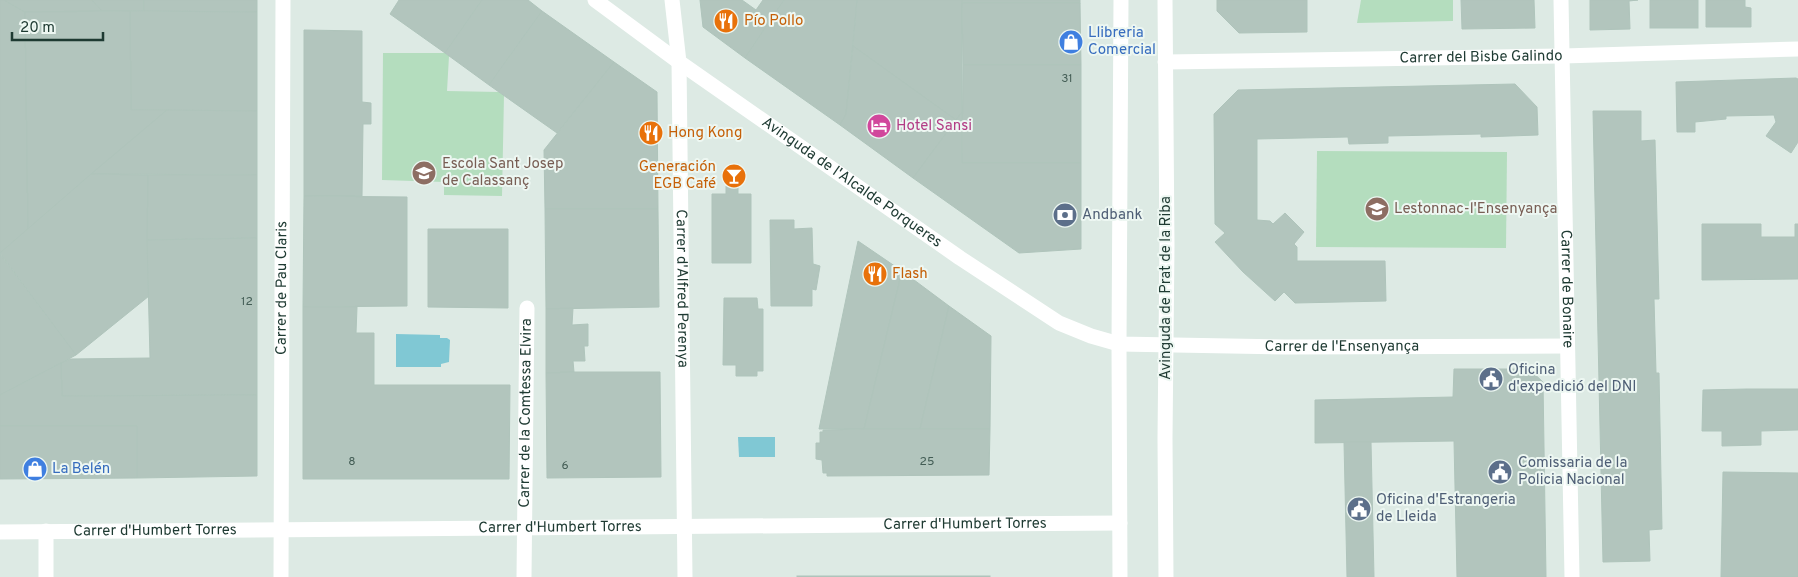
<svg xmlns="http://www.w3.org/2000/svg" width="1798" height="577" viewBox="0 0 1798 577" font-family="Overpass,sans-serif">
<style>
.green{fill:#b4ddbe}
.water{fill:#80c8d4}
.building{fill:#b2c5bd;stroke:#afc4bb}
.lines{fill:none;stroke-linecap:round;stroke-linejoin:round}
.street{stroke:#fff;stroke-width:15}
.secondary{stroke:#fff;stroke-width:15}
.labels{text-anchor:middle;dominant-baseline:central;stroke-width:4;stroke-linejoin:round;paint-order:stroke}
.number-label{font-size:12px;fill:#435d55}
.food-label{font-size:15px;fill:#c56008;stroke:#edf7f2;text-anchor:start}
.shop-label{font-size:15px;fill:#366cbe;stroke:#edf7f2;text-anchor:start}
.street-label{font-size:15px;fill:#1e3a32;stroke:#edf7f2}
.hotel-label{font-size:15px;fill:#b23c85;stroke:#edf7f2;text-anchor:start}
.education-label{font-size:15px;fill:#785e54;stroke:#edf7f2;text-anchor:start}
.service-label{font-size:15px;fill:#4e5e75;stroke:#edf7f2;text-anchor:start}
</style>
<rect width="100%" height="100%" fill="#ddeae4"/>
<g class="green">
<path d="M1361,0h92v21l-96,2z"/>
<path d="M383,53h62l4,3 -2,35 52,1 5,3 -2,101 -58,-1v-13l-62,-2z"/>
<path d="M1317,151l190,1 -1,96 -190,-1z"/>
</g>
<g class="water">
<path d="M396,334l44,1v3h7l3,2 -1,22 -8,2v3h-45z"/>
<path d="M738,437h37v20h-36z"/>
</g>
<g class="building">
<path d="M0,0h4l21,12 3,217 -28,24z"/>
<path d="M4,0h88l10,11 -77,1z"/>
<path d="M92,0h52v11h-42z"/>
<path d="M144,0h113v12l-113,-1z"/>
<path d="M399,0h83l-37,53 -55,-39z"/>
<path d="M482,0h46l14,11 -53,74 -44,-32z"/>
<path d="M700,0h42l14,10 7,-10h21l-39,58 -42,-31z"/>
<path d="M784,0h73l-11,114 -6,11 -95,-67z"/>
<path d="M857,0h105v112l-6,8 -103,-74z"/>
<rect x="962" y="0" width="118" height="3"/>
<path d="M1217,0h90v32l-68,1 -22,-22z"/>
<path d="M1461,0h73l1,28 -73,1z"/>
<path d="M1590,0h48l-9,1 1,28 -40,1z"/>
<rect x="1650" y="0" width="48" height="28"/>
<path d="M1706,0h39v7l6,1v19h-45z"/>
<path d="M962,3h118l1,62h-118z"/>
<path d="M130,11l127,1v99l-126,-1z"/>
<path d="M130,11l1,99h36l-139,119 -3,-217z"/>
<path d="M542,11l72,51 -57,71 -68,-48z"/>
<path d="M304,30l58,1v71l9,1v21h-8l-1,72h-58z"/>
<path d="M853,46l103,74 -43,58 -73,-53 6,-11z"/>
<path d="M614,62l43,30 1,117h-113l-1,-59z"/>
<path d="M963,65h118v98h-119z"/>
<path d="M1796,78l2,1v63l-7,11 -25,-17 10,-14 -2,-7 -48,1v3l-31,3v10h-18l-1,-50z"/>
<path d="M1515,84l22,23 1,28 -57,2v-3l-93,2v7l-39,1 -1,-7 -91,2v81l13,1 3,3 12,-11 19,19 -10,12 3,3v14h88l1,40 -91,2 -11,-11 -9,9 -32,-29 -28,-30 10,-9 -10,-9 -1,-110 24,-24z"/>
<path d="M167,110l90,1v64l-166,-1z"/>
<path d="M1593,111h48v30l14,-1 4,159h-5l2,74h3l3,156 -13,1 1,31 -47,1z"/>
<path d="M962,112v51h119v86l-62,4 -106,-75z"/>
<path d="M91,174l57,1 1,121 -73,59 -76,-102z"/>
<path d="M148,175h109v63l-110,2z"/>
<path d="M726,186h12v8h13v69h-39v-69h14z"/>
<path d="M304,196l103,1v109l-104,1z"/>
<path d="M545,209h113l1,98 -113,2z"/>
<path d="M770,220h24v9l18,-1 1,36 7,2 -4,24 -4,-1v17h-41z"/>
<path d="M1702,224h59v13h34v-13h3v55l-96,1z"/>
<path d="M428,229h80v79l-80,-1z"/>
<path d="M257,238v157l-195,1 -1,-33 9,-4 80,-1 -3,-118z"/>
<path d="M858,241l44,30 -38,158h-45z"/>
<path d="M0,254l76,101 -76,40z"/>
<path d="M902,271l47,35 -29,123h-56z"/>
<path d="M724,298h33l1,11h5v62h-6v5h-21v-11h-13z"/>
<path d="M949,306l42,30 -1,93h-70z"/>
<path d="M303,307h54l-1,26h18v52h136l-1,94h-206z"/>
<path d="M573,308l-1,17 16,-1v22h-4l1,15h-12l1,11 -28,1v-64z"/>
<path d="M61,363l1,33 195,-1v81l-120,2v-52h-137v-31z"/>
<path d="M1454,369h75l14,13 3,195h-89l-3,-136 -139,2v-43l138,-3z"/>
<path d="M574,372h86l1,105 -114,1 -1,-105z"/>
<path d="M1747,389h51v41l-37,1v14l-39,1v-15h-20l1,-41z"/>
<path d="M0,426h137v52l-137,1z"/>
<path d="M864,429h126l-1,46 -162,1v-3h-4l-1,-13 -6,-1v-16h4v-11h3v-2z"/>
<path d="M1344,442h27l3,135h-27z"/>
<path d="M1723,472l75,1v104h-77z"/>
<rect x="797" y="576" width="193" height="1"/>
</g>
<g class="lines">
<g class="street">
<path id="s1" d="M595,0l84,62 281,196 99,65 32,13 28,8 166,3 281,-1"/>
<path id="s2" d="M672,0l7,62 6,515"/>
<path id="s3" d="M1561,0l11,577"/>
<path id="s4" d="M1165,62l398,-6 235,-7"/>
<path d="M46,531v46"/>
<path id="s5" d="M0,532l1120,-9"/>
<path id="s6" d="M281,577l2,-577"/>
<path id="s7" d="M524,577l3,-269"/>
</g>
<g class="secondary">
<path d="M1165,0l2,245 -2,193 1,139"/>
<path d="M1120,577l-1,-233 2,-344"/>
</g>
</g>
<defs>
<symbol id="restaurant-disc" viewBox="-11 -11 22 22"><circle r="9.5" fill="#e8710a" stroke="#edf7f2"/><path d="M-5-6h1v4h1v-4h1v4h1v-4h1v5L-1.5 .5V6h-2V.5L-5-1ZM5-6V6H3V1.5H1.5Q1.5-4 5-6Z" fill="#fff"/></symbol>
<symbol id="shop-disc" viewBox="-11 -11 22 22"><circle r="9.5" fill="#3f7fe0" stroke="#edf7f2"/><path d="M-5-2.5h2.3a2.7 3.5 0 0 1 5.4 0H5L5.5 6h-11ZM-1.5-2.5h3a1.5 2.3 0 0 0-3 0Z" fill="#fff"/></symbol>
<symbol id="hotel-disc" viewBox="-11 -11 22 22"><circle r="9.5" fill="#d1479c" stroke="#edf7f2"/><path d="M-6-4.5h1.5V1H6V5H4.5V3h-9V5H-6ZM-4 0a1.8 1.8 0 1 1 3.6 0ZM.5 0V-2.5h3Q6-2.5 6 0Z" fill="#fff"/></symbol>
<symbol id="school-disc" viewBox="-11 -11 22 22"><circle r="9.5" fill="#8d6e63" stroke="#edf7f2"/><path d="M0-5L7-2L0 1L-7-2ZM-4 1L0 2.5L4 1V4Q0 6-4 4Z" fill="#fff"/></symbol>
<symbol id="bar-disc" viewBox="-11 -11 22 22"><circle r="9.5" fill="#e8710a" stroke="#edf7f2"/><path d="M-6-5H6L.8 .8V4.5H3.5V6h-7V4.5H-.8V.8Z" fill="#fff"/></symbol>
<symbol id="bank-disc" viewBox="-11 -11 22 22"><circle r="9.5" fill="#5c6f8a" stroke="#edf7f2"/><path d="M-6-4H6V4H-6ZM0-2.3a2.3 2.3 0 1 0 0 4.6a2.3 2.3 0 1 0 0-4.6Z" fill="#fff"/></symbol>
<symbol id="civic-disc" viewBox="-11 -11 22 22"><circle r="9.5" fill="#5c6f8a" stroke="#edf7f2"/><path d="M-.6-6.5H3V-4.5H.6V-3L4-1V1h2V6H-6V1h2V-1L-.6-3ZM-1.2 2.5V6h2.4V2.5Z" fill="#fff"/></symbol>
</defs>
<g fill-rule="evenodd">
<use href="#restaurant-disc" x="712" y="7" width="28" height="28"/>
<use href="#shop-disc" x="1057" y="28" width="28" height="28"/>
<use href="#hotel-disc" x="865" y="112" width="28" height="28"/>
<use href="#restaurant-disc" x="637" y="119" width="28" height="28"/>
<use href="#school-disc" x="410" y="159" width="28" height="28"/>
<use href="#bar-disc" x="720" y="162" width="28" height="28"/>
<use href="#school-disc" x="1363" y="195" width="28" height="28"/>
<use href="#bank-disc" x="1051" y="201" width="28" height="28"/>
<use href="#restaurant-disc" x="861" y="260" width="28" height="28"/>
<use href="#civic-disc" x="1477" y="365" width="28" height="28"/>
<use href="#shop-disc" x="21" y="455" width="28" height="28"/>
<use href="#civic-disc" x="1486" y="458" width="28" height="28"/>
<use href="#civic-disc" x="1345" y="495" width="28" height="28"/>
</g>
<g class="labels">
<g class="number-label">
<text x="1067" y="79">31</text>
<text x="247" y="302">12</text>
<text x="352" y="462">8</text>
<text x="927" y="462">25</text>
<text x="565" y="466">6</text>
</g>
<g class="food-label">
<text x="744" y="21">Pío Pollo</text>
<text x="668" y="133">Hong Kong</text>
<text x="716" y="167" text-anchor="end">Generación<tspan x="716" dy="17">EGB Café</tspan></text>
<text x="892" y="274">Flash</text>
</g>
<g class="shop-label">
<text x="1088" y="33">Llibreria<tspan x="1088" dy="17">Comercial</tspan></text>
<text x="52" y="469">La Belén</text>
</g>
<g class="street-label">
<text stroke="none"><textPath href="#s4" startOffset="316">Carrer del Bisbe Galindo</textPath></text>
<text stroke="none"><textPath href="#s1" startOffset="315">Avinguda de l'Alcalde Porqueres</textPath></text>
<text stroke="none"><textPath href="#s2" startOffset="289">Carrer d'Alfred Perenya</textPath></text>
<text transform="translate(1166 288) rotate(-90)">Avinguda de Prat de la Riba</text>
<text stroke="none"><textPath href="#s6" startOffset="289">Carrer de Pau Claris</textPath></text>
<text stroke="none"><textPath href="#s3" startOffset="289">Carrer de Bonaire</textPath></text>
<text stroke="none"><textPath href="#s1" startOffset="852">Carrer de l'Ensenyança</textPath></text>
<text stroke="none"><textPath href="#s7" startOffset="164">Carrer de la Comtessa Elvira</textPath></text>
<text stroke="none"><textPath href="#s5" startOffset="965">Carrer d'Humbert Torres</textPath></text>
<text stroke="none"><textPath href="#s5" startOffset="560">Carrer d'Humbert Torres</textPath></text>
<text stroke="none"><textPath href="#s5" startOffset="155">Carrer d'Humbert Torres</textPath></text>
</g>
<g class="hotel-label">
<text x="896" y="126">Hotel Sansi</text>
</g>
<g class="education-label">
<text x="442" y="164">Escola Sant Josep<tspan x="442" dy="17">de Calassanç</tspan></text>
<text x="1394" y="209">Lestonnac-l'Ensenyança</text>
</g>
<g class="service-label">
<text x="1082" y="215">Andbank</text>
<text x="1508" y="370">Oficina<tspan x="1508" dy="17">d'expedició del DNI</tspan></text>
<text x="1518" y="463">Comissaria de la<tspan x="1518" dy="17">Policia Nacional</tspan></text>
<text x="1376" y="500">Oficina d'Estrangeria<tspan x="1376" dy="17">de Lleida</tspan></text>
</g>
</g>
<path d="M12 32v8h91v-8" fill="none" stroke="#1e3a32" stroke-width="2.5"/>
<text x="20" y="32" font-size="15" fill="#1e3a32" stroke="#edf7f2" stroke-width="4" paint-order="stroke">20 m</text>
</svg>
